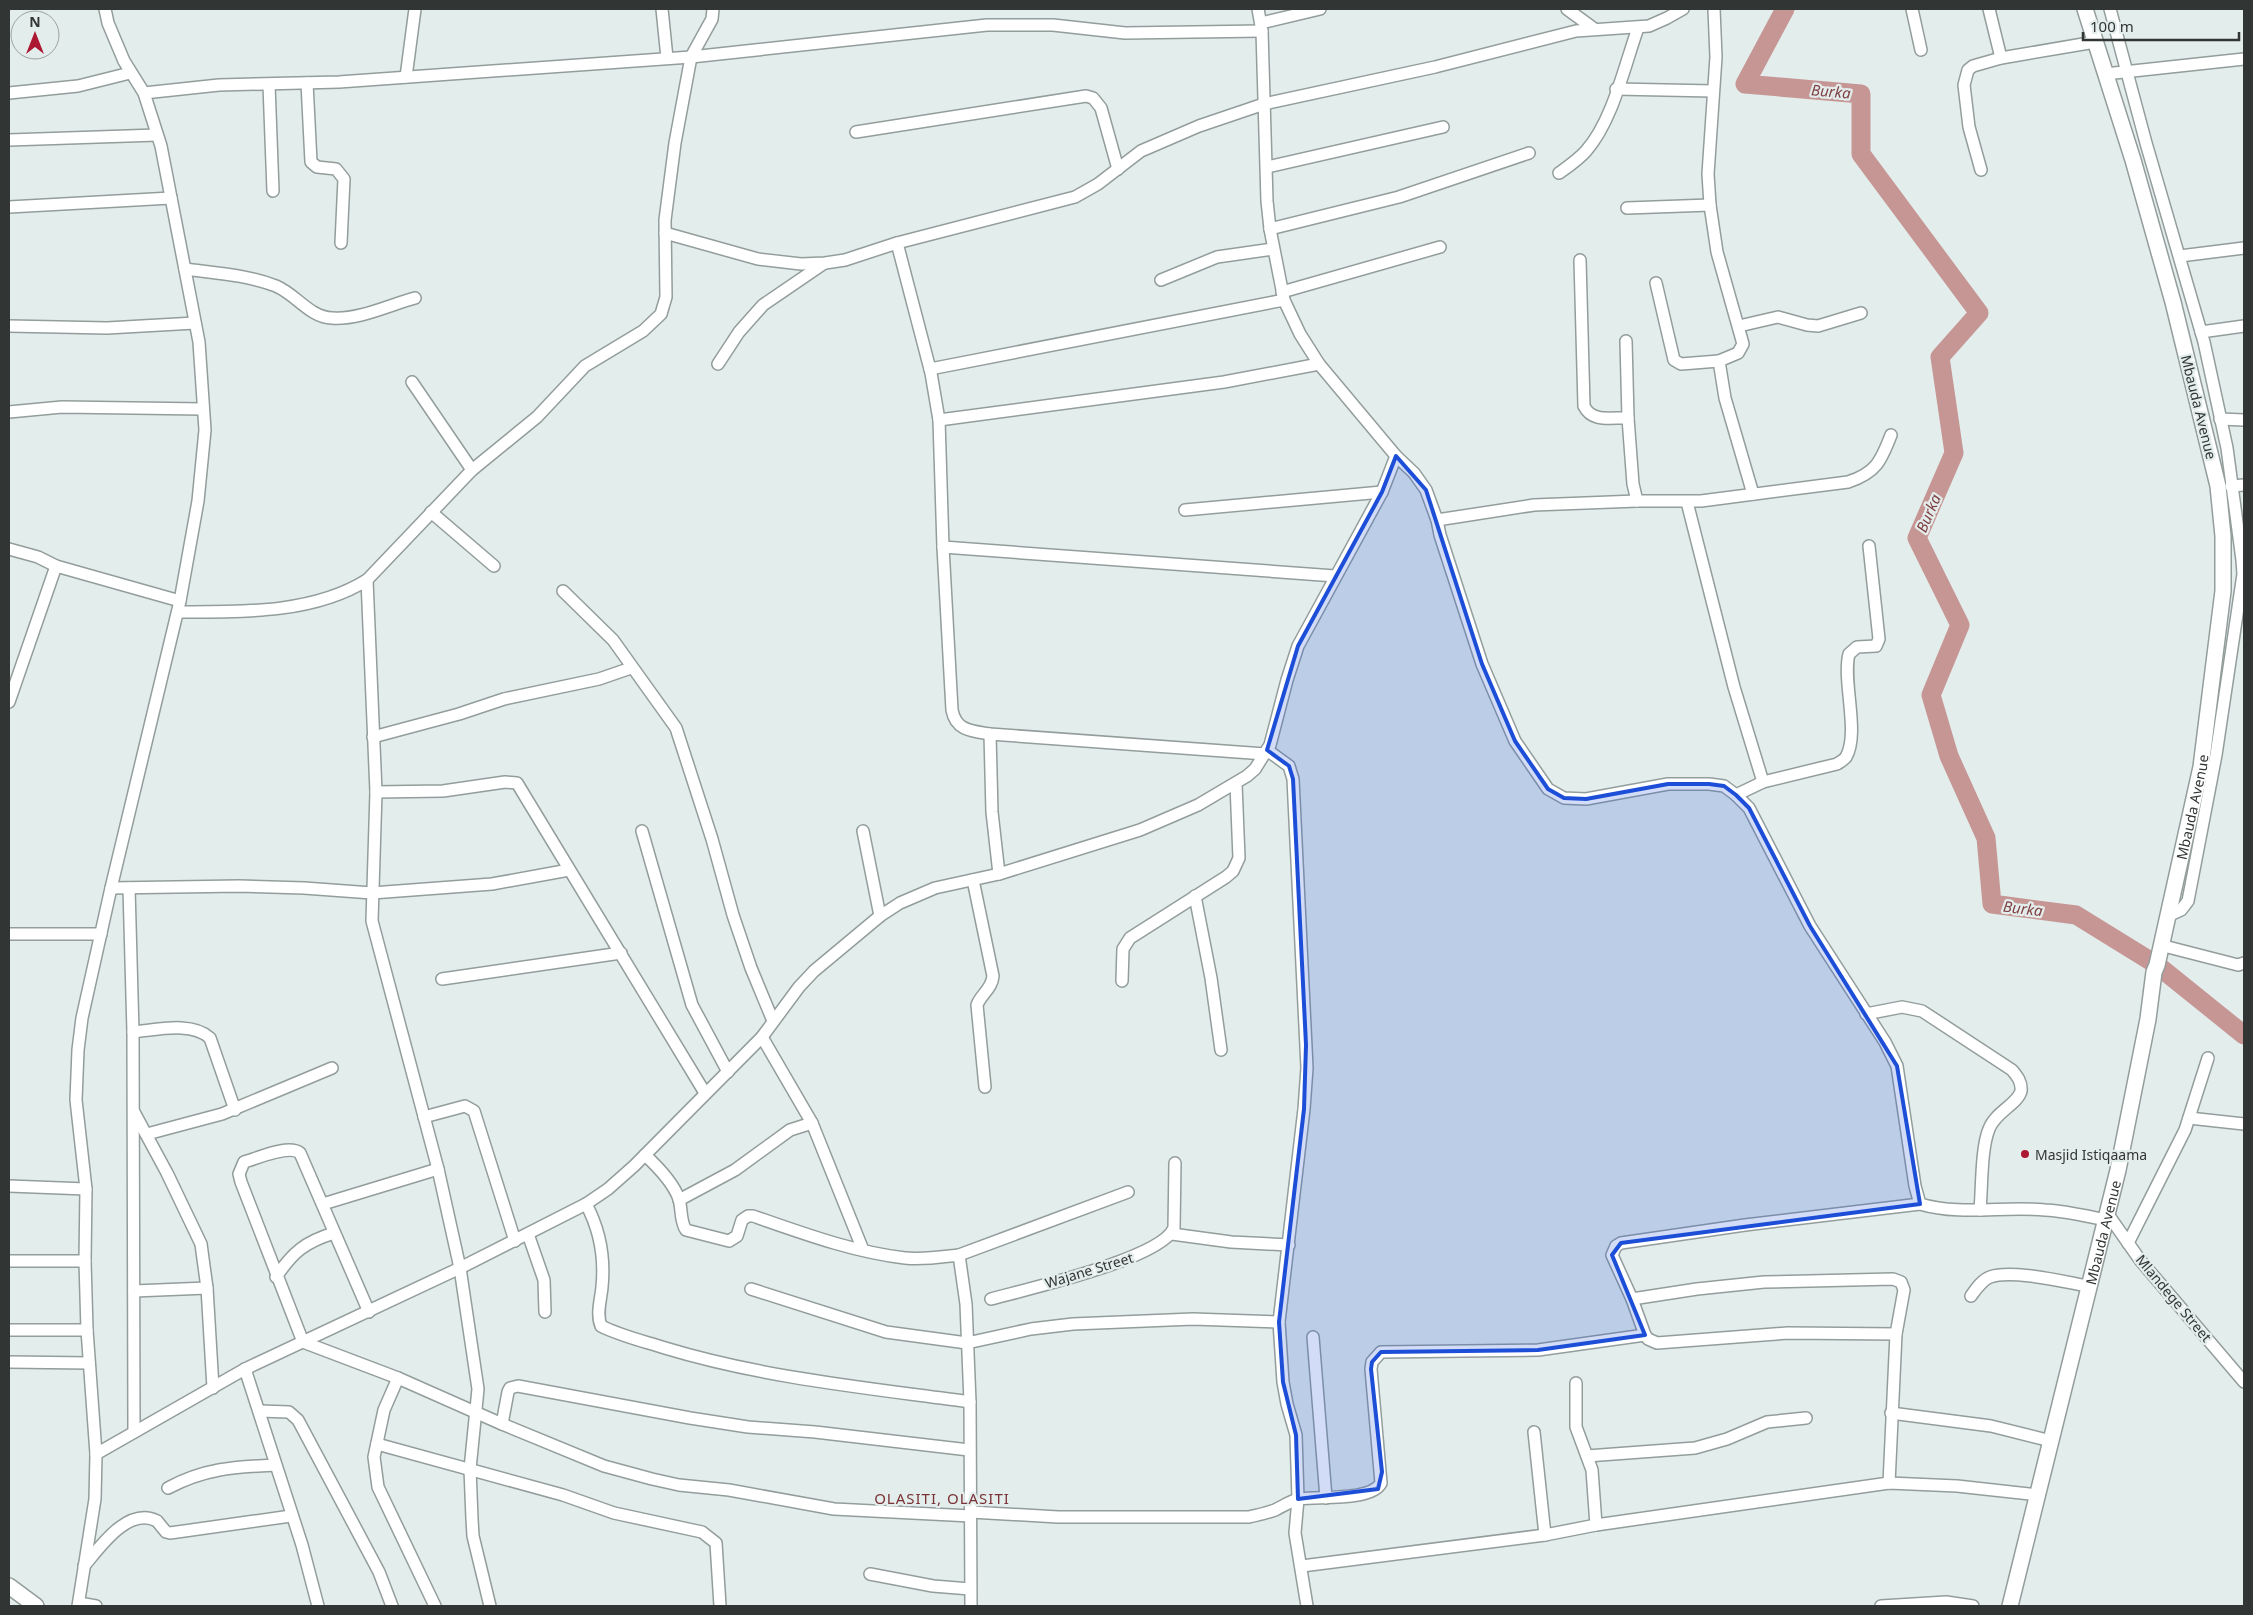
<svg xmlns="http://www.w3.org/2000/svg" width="2253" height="1615" viewBox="0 0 2253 1615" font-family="'Noto Sans',sans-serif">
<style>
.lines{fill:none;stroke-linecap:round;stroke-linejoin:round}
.river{stroke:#c69695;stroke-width:19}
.minor-casing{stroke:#939d9c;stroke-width:14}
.tertiary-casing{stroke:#939d9c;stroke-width:18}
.minor{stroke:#fff;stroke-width:11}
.tertiary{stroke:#fff;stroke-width:15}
.marked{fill:#1d4ed8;fill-opacity:0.2;stroke:#1d4ed8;stroke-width:4;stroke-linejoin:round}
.poi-dot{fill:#ac1732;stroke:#e3edec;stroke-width:2}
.labels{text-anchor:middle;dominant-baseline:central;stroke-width:4.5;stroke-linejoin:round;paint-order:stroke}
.street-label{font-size:14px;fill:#313534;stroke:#e3edec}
.poi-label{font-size:14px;fill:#313534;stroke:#e3edec;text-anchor:start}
.water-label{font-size:15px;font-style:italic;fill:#814043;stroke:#e3edec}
.neighbourhood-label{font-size:15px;letter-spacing:1px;fill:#7a3236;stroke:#e3edec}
</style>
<rect width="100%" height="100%" fill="#e3edec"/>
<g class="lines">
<path class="river" d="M1785,9l-40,75 116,10v60l118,159 -39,44 14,96 -37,85 43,87 -29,70 18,61 37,82 6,66 84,11 81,50 87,70"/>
<defs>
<g id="minor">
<path d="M662,9l5,49"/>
<path d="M1258,9l4,22 5,170 3,28 14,71 16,34 19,30 77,92 18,17 12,17 11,30 3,15 42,129 33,77 33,48 16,9 22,1 82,-15h41l15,2 12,9 13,13 61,118 75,116 12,24 18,120 5,18c41,12 84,2 125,6 21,1 41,6 61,10"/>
<path d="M1567,9l26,19"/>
<path d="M1714,9l2,48 -8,117 2,31 7,47 26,92 -5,9 -19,8 6,37 28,96"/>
<path d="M1912,9l9,41"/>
<path d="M1989,9l12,49"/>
<path d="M2110,9l36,134 58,199 23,106 15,112 1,14 -27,181 -28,146 -7,9 -13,6"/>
<path d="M1261,23l59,-14"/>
<path d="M2105,74l139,-15"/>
<path d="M406,77l9,-68"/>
<path d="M307,83l4,79 6,5 19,2 8,10 -3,64"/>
<path d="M269,85l4,106"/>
<path d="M1616,89l97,2"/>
<path d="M9,93l69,-7 52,-13"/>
<path d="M144,93l75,-8 120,-3 352,-25 296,-32h66l72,8 137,-2"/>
<path d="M856,132l230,-36 7,2 8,10 17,61"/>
<path d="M9,140l148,-5"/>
<path d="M1267,167l176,-40"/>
<path d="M1981,170l-12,-43 -5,-42 4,-15 5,-4 28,-8 94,-16"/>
<path d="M1559,173c10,-7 19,-13 27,-22 27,-31 38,-84 52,-123"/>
<path d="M9,207l162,-9"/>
<path d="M1627,208l83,-3"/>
<path d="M1270,229l129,-32 130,-44"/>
<path d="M665,233l93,26 43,5 24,-1 20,-3 52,-17 178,-46 23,-13 43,-33 58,-25 65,-22 171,-37 141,-36 73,-5 18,-8 16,-9"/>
<path d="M897,243l34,130 8,47 4,127 9,163c4,21 20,21 38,24l275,20"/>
<path d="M2180,256l64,-8"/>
<path d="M1580,260l4,146c8,17 28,11 44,12l5,66 4,17h64l147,-19c28,-9 33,-21 43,-47"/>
<path d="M185,269c30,4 63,6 91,17 21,9 33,31 56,32 27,2 57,-13 83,-20"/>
<path d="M1161,280l56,-23 56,-8"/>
<path d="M1656,283l18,77 7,4 38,-3"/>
<path d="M1282,292l158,-45"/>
<path d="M9,326l98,2 88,-5"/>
<path d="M1739,326l39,-9 29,8 11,1 43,-13"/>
<path d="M2201,332l43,-6"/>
<path d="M1626,341l2,77"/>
<path d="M718,364l21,-32 24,-27 60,-41"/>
<path d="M930,369l354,-69"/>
<path d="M412,382l60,88"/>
<path d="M9,412l53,-5 141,2"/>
<path d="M2220,419l24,1"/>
<path d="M939,420l285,-38 95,-18"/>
<path d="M2231,486l13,-1"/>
<path d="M1687,502l47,185 29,95"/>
<path d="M1185,510l197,-18"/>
<path d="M431,512l63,54"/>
<path d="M1437,520l97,-15 103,-4"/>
<path d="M943,547l392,29"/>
<path d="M9,549l29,8 18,9 124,35"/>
<path d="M367,580l9,212 -4,129 66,248 22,99 18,121 -8,80 2,50 1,17 17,70"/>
<path d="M563,591l50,49 63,88 36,111 21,76 18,53 22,53"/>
<path d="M178,612c62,0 135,2 189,-32l105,-110 65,-53 48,-51 58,-35 18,-17 5,-17 -1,-77 10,-77 16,-86 21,-38 1,-10"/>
<path d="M9,702l47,-136"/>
<path d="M990,734l2,78 7,62"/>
<path d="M373,737l86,-23 45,-15 95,-20 32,-11"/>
<path d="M1267,750l22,16 4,13 14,289 -3,41 -25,213 4,60 4,22 9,31 2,64 -3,34 12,73"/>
<path d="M376,792l67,-1 62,-9 12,1 188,310"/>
<path d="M1736,795l27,-13 74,-18c3,-2 7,-4 9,-7 14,-24 -4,-76 3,-103l8,-7 19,-1 3,-7 -10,-93"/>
<path d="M642,831l50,174 36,67"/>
<path d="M863,831l17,85"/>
<path d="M973,880l20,96c-1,13 -12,18 -16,29l8,82"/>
<path d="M111,888l128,-2 65,2 68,5 120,-9 77,-14"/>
<path d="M129,888l4,144 1,400"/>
<path d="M1195,896l16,82 10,72"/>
<path d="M9,934h92"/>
<path d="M2160,945l78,20 6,-2"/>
<path d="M442,979l179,-26"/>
<path d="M1122,981l1,-32 7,-11 96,-61 7,-6 6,-13 -3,-74"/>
<path d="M1866,1014l36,-7 20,4 90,59c5,6 10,12 9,21 -3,13 -26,21 -32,38 -8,19 -7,59 -9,81"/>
<path d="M133,1032c23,-2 59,-11 77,6l25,72"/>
<path d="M762,1037l50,86 51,127"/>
<path d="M134,1112l33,61 34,71 6,44 6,100"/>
<path d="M424,1117l41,-11 9,5 41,130"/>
<path d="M2189,1118l55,6"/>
<path d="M147,1134l75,-20 110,-46"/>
<path d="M645,1155c13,12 28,27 34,44 3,10 1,23 7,31l43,11 8,-5 5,-16 6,-4h5c49,17 100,36 152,42 18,2 36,-1 54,-3l169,-63"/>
<path d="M9,1186l77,3"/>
<path d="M679,1200l56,-30 55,-40 22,-7"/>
<path d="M323,1204l115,-35"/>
<path d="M586,1204c14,26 19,53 16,83 -1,12 -6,27 -1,39 20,10 42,15 64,22 99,30 203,40 305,54"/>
<path d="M2107,1213l33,47 104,122"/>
<path d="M528,1234l16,46 1,32"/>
<path d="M1172,1234l59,8 58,3"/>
<path d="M2128,1243l57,-113 23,-72"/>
<path d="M959,1255l7,49 4,98 1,204"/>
<path d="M9,1261h76"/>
<path d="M276,1277c17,-25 29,-35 58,-44"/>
<path d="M751,1289l135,43 81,11 64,-14 42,-5 120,-5 86,3"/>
<path d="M134,1291l73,-3"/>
<path d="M1971,1296c5,-7 11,-16 19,-19 21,-8 75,5 98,9"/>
<path d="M991,1299c36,-10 170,-40 183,-71l1,-65"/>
<path d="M1632,1299l65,-10 67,-7 129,-3 8,3 3,8 -8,44 -7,149"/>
<path d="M369,1312l-69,-159c-11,-9 -42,5 -56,9l-5,12 2,8 62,160 95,36 104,46 102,42 48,13 27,6 50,5 105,19 137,7"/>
<path d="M9,1330h78"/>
<path d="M1896,1334l-108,-1 -131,10 -9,-4 -3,-4 -13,-36 -20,-44 4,-9 5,-3 124,-18 175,-21"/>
<path d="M1313,1337l13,161"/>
<path d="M9,1362l80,1"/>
<path d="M245,1369l57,176 16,61"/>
<path d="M398,1378l-14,32 -10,47 4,30 57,119"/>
<path d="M1576,1383v44l16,43 4,55"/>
<path d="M259,1411l30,1 9,8 81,152 13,34"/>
<path d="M1891,1413l100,13 60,15"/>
<path d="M502,1424l6,-32 2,-4 8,-2 172,32 58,9 67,5 154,18"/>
<path d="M1534,1432l11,103"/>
<path d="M377,1444l186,51 51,18 88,19 14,11 4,63"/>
<path d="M96,1454l149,-85 215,-101 126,-64 22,-15 26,-23 128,-129 37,-50 15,-16 66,-55 20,-13 35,-15 64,-14 141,-44 58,-25 49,-29 8,-7 15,-24 17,-65 11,-34 84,-154 14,-36"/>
<path d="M1587,1456l108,-8 32,-9 40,-17 39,-4"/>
<path d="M168,1488c37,-20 67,-21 107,-23"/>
<path d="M971,1512l87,5h191c8,-2 18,-4 26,-7 8,-4 17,-10 25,-11 19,-3 72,2 81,-16l-10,-114 1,-7 9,-10 157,-2 107,-15"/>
<path d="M84,1566c16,-19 44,-60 73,-45l9,11 4,1 121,-17"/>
<path d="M1302,1566l243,-31 51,-10 293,-42 68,3 81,9"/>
<path d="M870,1574l63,12 37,3"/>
<path d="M79,1603l17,3"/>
<path d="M78,1606l17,-107 1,-45 -9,-124 -2,-69 1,-72 -10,-89 2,-50 4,-32 29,-130 69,-287 18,-100 7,-71 -6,-88 -38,-196 -17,-53 -20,-32 -16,-38 -3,-14"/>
<path d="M1881,1606l65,-4 27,4"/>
</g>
<g id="tertiary">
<path d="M9,1586l27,20"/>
<path id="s1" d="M2010,1606l108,-436 30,-151 6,-47 3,-7 44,-198 22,-176v-55l-5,-50 -45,-184 -40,-142 -48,-151"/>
</g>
</defs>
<use href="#minor" class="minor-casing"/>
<use href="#tertiary" class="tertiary-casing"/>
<use href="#minor" class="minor"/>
<use href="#tertiary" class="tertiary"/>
</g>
<path class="marked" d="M1396,456l30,34 56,174 33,77 33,48 16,9 22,1 82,-15h41l15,2 12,9 13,13 61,118 87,140 23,138 -299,39 -9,12 33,80 -107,15 -157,2 -9,10 -1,7 11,103 -4,17 -80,10 -2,-64 -13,-53 -4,-60 25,-213 2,-64 -13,-266 -4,-13 -22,-16 31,-104 84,-154z"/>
<circle class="poi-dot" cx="2025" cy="1154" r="5"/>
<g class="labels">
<g class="street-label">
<text transform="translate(2199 407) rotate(76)">Mbauda Avenue</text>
<text stroke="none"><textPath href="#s1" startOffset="820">Mbauda Avenue</textPath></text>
<text stroke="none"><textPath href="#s1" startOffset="385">Mbauda Avenue</textPath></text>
<text transform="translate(1089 1270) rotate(-17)">Wajane Street</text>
<text transform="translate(2174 1298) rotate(50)">Mlandege Street</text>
</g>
<g class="poi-label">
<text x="2035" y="1154">Masjid Istiqaama</text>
</g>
<g class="water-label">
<text transform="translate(1831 91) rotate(5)">Burka</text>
<text transform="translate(1928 513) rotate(-67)">Burka</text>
<text transform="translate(2023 908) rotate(7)">Burka</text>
</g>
<g class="neighbourhood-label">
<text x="942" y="1498">OLASITI, OLASITI</text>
</g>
</g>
<rect width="2253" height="1615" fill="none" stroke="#313534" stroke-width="20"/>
<g transform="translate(35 35)"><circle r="24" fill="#e3edec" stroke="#9ca3a2"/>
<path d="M0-4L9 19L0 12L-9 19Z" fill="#ac1732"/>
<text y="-8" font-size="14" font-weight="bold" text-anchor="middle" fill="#313534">N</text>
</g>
<path d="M2083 32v8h156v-8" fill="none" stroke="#313534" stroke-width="2.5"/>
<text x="2090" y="32" font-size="15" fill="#313534" stroke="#e3edec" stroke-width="4" paint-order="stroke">100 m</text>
</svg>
